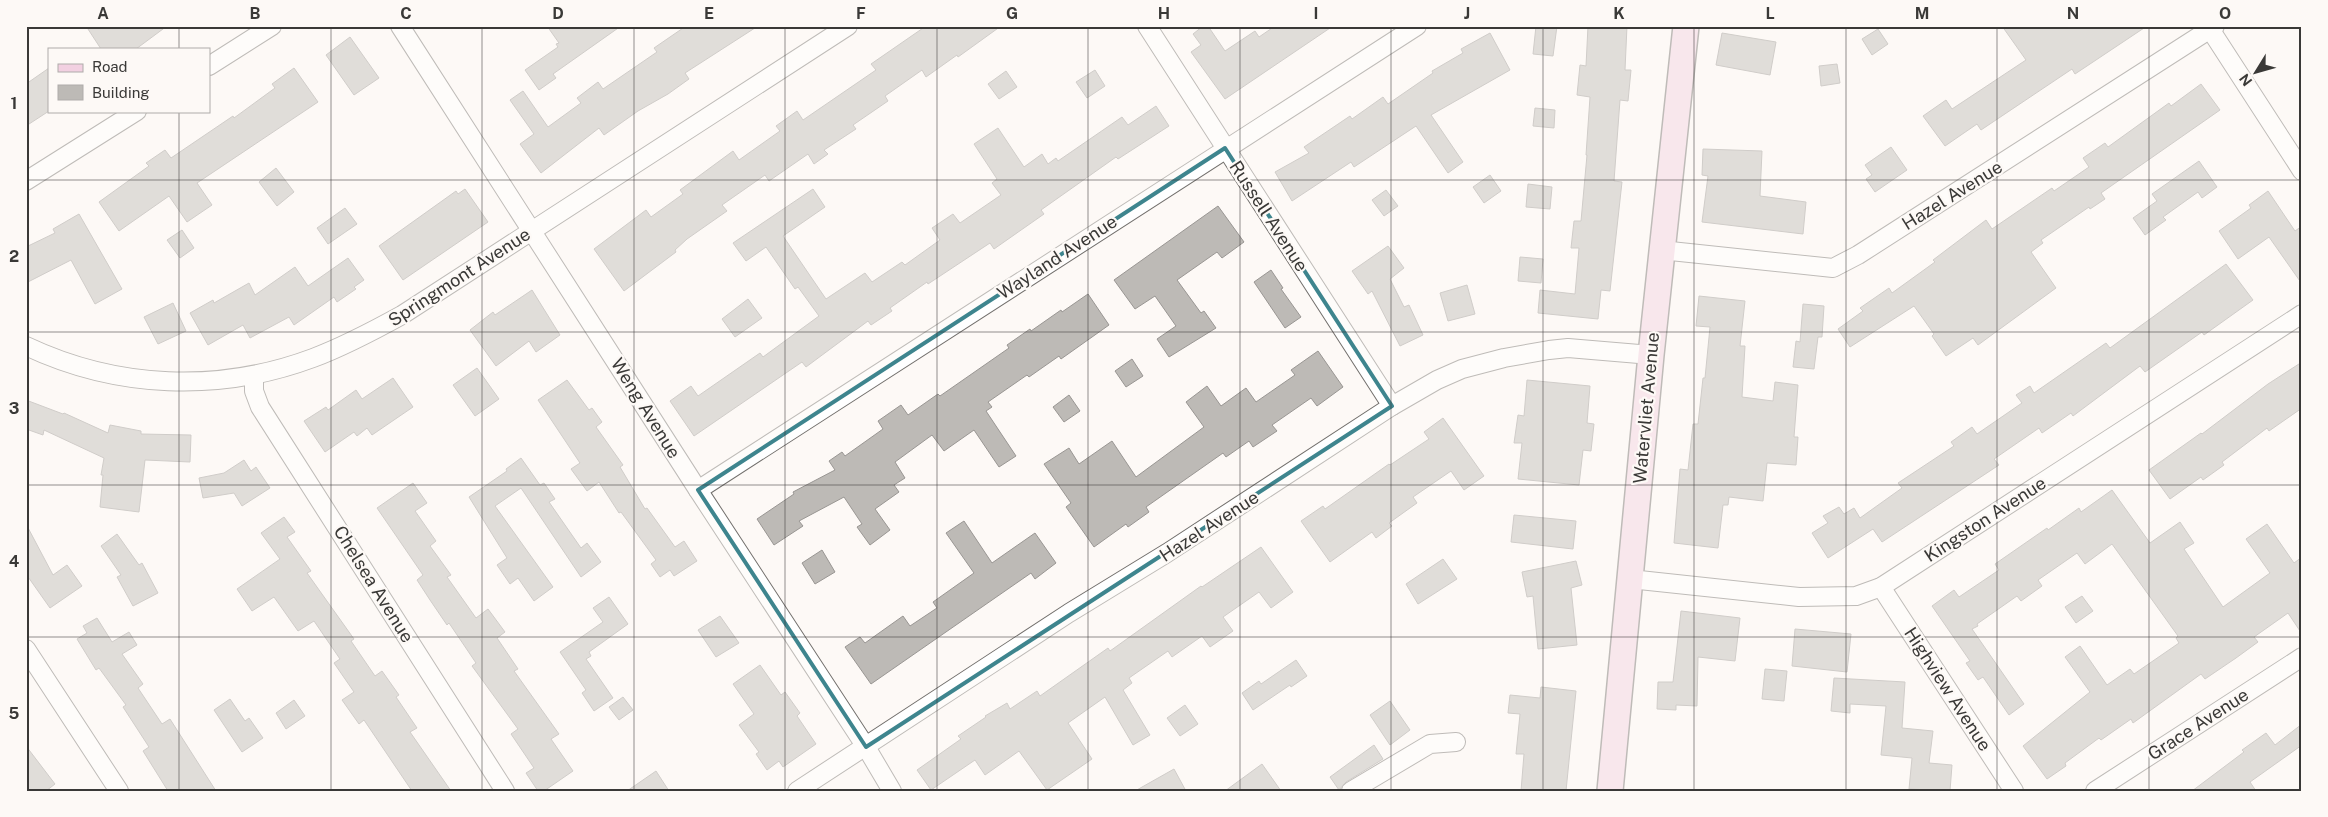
<svg xmlns="http://www.w3.org/2000/svg" width="2328" height="817" viewBox="0 0 2328 817" font-family="'Public Sans',sans-serif">
<style>
.building{fill:#bdbab6;stroke:#999693}
.lines{fill:none;stroke-linecap:round;stroke-linejoin:round}
.street-casing{stroke:#73706d;stroke-width:20}
.secondary-casing{stroke:#73706d;stroke-width:28}
.street{stroke:#fff;stroke-width:18}
.secondary{stroke:#f2d0e1;stroke-width:25}
.marked{fill:none;stroke:#3e858e;stroke-width:4;stroke-linejoin:round}
.grid{fill:none;stroke:#3a3937;stroke-width:1;stroke-opacity:0.55}
.labels{text-anchor:middle;dominant-baseline:central;stroke-width:4.5;stroke-linejoin:round;paint-order:stroke}
.street-label{font-size:18px;fill:#3a3937;stroke:#fdf9f6}
.neatline{fill:none;stroke:#3a3937;stroke-width:2}
.grid-label{font-size:16px;text-anchor:middle;font-weight:bold;fill:#3a3937}
</style>
<rect width="100%" height="100%" fill="#fdf9f6"/>
<g class="building">
<path d="M86,26h81l-31,23h-35z"/>
<path d="M547,26h74l-68,48 3,4 -17,12 -14,-20 33,-23 -2,-3 3,-1z"/>
<path d="M686,26h72l-73,47 4,6 -21,15 -30,17 -34,24 -5,-7 -58,45 -21,-29 14,-10 -24,-34 13,-9 25,36 33,-24 -4,-5 21,-16 5,7 54,-37 -3,-4z"/>
<path d="M926,26h75l-43,31 -1,-2 -31,22 -4,-7 -37,26 3,5 -35,24 3,4 -32,21 4,4 -14,10 -6,-10 -39,27 -4,-6 -43,30 5,6 -40,28 -12,11 1,2 -52,39 -30,-42 52,-39 5,7 32,-23 -3,-4 53,-39 6,9 41,-29 -4,-5 21,-15 6,9 73,-50 -5,-6z"/>
<path d="M1203,26h5l17,25 30,-20 4,6 16,-11h58l-108,73 -34,-47 10,-7 -8,-11z"/>
<path d="M1536,26h21l-4,30 -20,-2z"/>
<path d="M1588,26h39l-2,44h6l-3,31 -8,-1 -6,81 8,1 -12,109 -9,-1 -3,29 -60,-6 2,-23 35,4 4,-46h-8l3,-27h7l6,-66h-1l4,-58 -13,-2 3,-30 6,1z"/>
<path d="M2002,26h145l-72,48 -3,-5 -91,61 -4,-6 -32,22 -22,-30 23,-16 6,9 74,-49z"/>
<path d="M1878,29l10,15 -16,11 -10,-16z"/>
<path d="M1490,33l20,37 -79,45 32,47 -15,11 -32,-47 -62,41 -3,-5 -59,39 -17,-29 34,-19 -5,-6 46,-31 2,3 31,-22 5,7 45,-31 -1,-2 31,-18 -2,-4z"/>
<path d="M1722,33l54,9 -6,33 -54,-10z"/>
<path d="M350,37l29,41 -25,17 -28,-40z"/>
<path d="M1837,64l3,19 -19,3 -2,-20z"/>
<path d="M49,68v43l-23,15v-42z"/>
<path d="M294,68l24,34 -121,81 15,22 -25,17 -18,-26 -50,35 -20,-29 50,-36 -3,-3 19,-13 6,8 62,-42 1,2 41,-30 -3,-4z"/>
<path d="M1095,70l10,16 -18,12 -11,-16z"/>
<path d="M1006,71l11,16 -18,12 -11,-15z"/>
<path d="M2201,84l19,26 -119,83 4,6 -15,10 -1,-2 -48,33 2,3 -12,9 25,36 -78,57 -5,-7 -27,18 -14,-20 2,-2 -20,-28 -64,41 -12,-18 25,-18 -3,-3 29,-20 3,5 43,-31 -2,-2 53,-40 6,9 60,-41 2,3 35,-24 -6,-9 22,-15 3,4 61,-44 2,3z"/>
<path d="M1156,106l13,20 -51,33 -2,-2 -41,29 -34,24 3,4 -50,35 -4,-6 -62,41 -1,-2 -37,26 2,3 -21,14 -3,-4 -62,46 -4,-5 -108,74 -24,-35 21,-15 7,10 62,-43 3,4 56,-41 -21,-29 -3,2 -29,-42 -20,14 -13,-18 80,-54 12,18 -42,29 43,63 39,-26 7,9 30,-20 3,3 35,-25 -8,-12 21,-14 7,9 41,-28 -9,-12 5,-4 -23,-35 24,-16 26,39 18,-13 6,10 8,-6 2,3 64,-44 6,8z"/>
<path d="M1535,108l20,2 -1,18 -21,-2z"/>
<path d="M1891,147l16,23 -32,22 -9,-13 6,-4 -7,-10z"/>
<path d="M1703,149l59,2 -2,45 46,6 -3,32 -101,-12 6,-46 -6,-1z"/>
<path d="M2199,161l18,26 -15,11 -4,-6 -35,25 3,3 -21,15 -12,-17 24,-17 -5,-7z"/>
<path d="M276,168l18,24 -17,14 -18,-24z"/>
<path d="M1490,175l11,16 -17,12 -11,-16z"/>
<path d="M1528,184l24,3 -2,22 -24,-2z"/>
<path d="M465,189l23,33 -85,58 -24,-34 77,-55 2,3z"/>
<path d="M1386,190l12,16 -14,10 -12,-16z"/>
<path d="M2268,191l27,40 7,-5v58l-33,-47 -31,22 -19,-28 32,-23 -2,-3z"/>
<path d="M1218,206l26,36 -22,16 -5,-6 -40,28 24,33 3,-2 12,17 -47,29 -12,-18 19,-13 -21,-30 -20,13 -21,-29z"/>
<path d="M345,208l12,16 -29,20 -11,-16z"/>
<path d="M79,214l43,75 -27,15 -24,-44 -45,23v-36l29,-14 -2,-4z"/>
<path d="M182,230l12,18 -14,10 -13,-18z"/>
<path d="M1388,246l16,22 -14,11 14,28 5,-2 14,30 -23,11 -28,-55 -4,3 -16,-23z"/>
<path d="M1520,257l23,2 -2,24 -23,-2z"/>
<path d="M348,258l16,22 -10,7 2,2 -19,13 -3,-5 -40,28 -5,-8 -39,21 -7,-13 -35,20 -18,-32 23,-13 1,3 35,-20 6,12 40,-28 13,19z"/>
<path d="M2226,264l27,36 -49,35 -2,-3 -57,40 -5,-6 -67,50 -2,-3 -29,20 -3,-5 -45,31 5,6 -117,77 -9,-13 -45,29 -16,-25 16,-10 -5,-7 16,-9 5,7 10,-6 6,10 42,-30 -4,-5 56,-37 -3,-4 21,-15 5,7 45,-31 -6,-8 14,-9 4,7 72,-50 4,5z"/>
<path d="M1271,270l12,18 -2,1 20,28 -16,11 -31,-46z"/>
<path d="M1467,285l8,29 -27,7 -8,-28z"/>
<path d="M532,290l28,45 -24,17 -7,-11 -33,25 -26,-36 23,-18 2,3z"/>
<path d="M1088,294l21,31 -48,34 -2,-3 -30,21 -2,-2 -39,27 4,5 -6,4 30,45 -17,11 -25,-37 -30,21 -12,-16 -37,27 10,16 -11,7 5,7 -24,17 15,21 -20,15 -13,-18 5,-3 -18,-27 -45,24 4,5 -29,19 -17,-26 37,-25 -1,-2 42,-22 -6,-9 13,-9 3,4 38,-27 -5,-8 23,-16 7,10 30,-21 2,2 69,-48 -2,-3 23,-16 1,2 30,-21 1,2z"/>
<path d="M1699,296l46,5 -5,45h5l-3,51 31,4 2,-19 23,3 -4,52h4l-2,28 -29,-2 -4,38 -34,-4 -1,8h-5l-5,43 -44,-5 6,-74 8,1 5,-46h5l5,-46h2l5,-51 -14,-1z"/>
<path d="M748,299l14,19 -27,19 -13,-18z"/>
<path d="M173,303l13,28 -28,13 -14,-27z"/>
<path d="M1803,304l21,2 -2,31h-4l-4,32 -21,-2 3,-26 4,1z"/>
<path d="M1318,351l25,36 -26,19 -6,-8 -39,27 5,6 -24,16 -4,-6 -23,16 -3,-4 -77,54 3,5 -21,15 -2,-3 -32,23 -28,-40 5,-4 -27,-39 25,-16 10,16 33,-23 24,36 68,-50 -18,-25 21,-16 14,20 25,-18 10,14 39,-27 -4,-5z"/>
<path d="M1132,359l11,17 -17,11 -11,-16z"/>
<path d="M2302,362v46l-33,23 -2,-3 -45,34 2,3 -21,15 -2,-3 -31,22 -21,-29 52,-37 1,1 66,-50z"/>
<path d="M477,368l22,31 -24,17 -22,-31z"/>
<path d="M393,378l20,29 -41,28 -5,-7 -10,8 -3,-4 -29,20 -21,-31 22,-14 2,3 28,-20 6,9z"/>
<path d="M567,380l22,30 3,-2 10,14 -6,5 27,38 -3,2 25,42 2,-1 28,39 9,-6 13,20 -23,15 -4,-6 -10,7 -9,-13 5,-4 -35,-48 -2,1 -20,-31 -12,9 -16,-22 9,-6 -42,-63z"/>
<path d="M1527,380l63,6 -3,37 7,1 -3,27 -8,-1 -4,35 -61,-6 4,-36h-8l4,-28 6,1z"/>
<path d="M1069,395l11,16 -16,11 -11,-15z"/>
<path d="M26,400l37,14 1,-1 44,20 2,-8 31,6v3l50,1 -1,27 -45,-2 -6,52 -39,-5 3,-32h-2l3,-17 -60,-28 -1,5 -17,-6z"/>
<path d="M1443,418l41,58 -20,14 -13,-19 -38,26 4,6 -28,20 3,3 -16,12 -4,-6 -42,30 -29,-41 22,-15 2,3 64,-45 1,1 39,-26 -5,-7z"/>
<path d="M521,458l19,27 4,-2 11,16 -6,3 32,46 6,-5 14,19 -20,15 -60,-89 -26,18 58,81 -19,14 -16,-23 -8,6 -13,-19 10,-7 -38,-61 38,-26 -1,-2z"/>
<path d="M244,460l7,11 5,-4 14,21 -28,18 -8,-13 -31,5 -4,-20 25,-5z"/>
<path d="M413,483l14,20 -12,8 21,30 -6,5 21,29 -4,2 29,41 12,-9 17,23 -8,6 21,31 -4,2 45,63 -8,5 22,32 -29,20h-6l-12,-18 8,-5 -23,-34 7,-5 -46,-63 4,-3 -27,-40 -2,2 -17,-25 -13,-20 6,-5 -46,-67z"/>
<path d="M2112,490l38,53 30,-21 14,21 -10,6 39,58 47,-34 -24,-34 21,-15 27,39 8,-6v77l-14,-21 -34,24 4,5 -22,16 -31,21 -4,-5 -68,49 -2,-4 -30,21 -2,-2 -34,25 1,3 -19,13 -24,-33 67,-54 -25,-35 15,-11 27,39 23,-16 4,5 45,-31 -3,-5 2,-2 -66,-92 -27,20 -8,-11 -39,27 4,6 -21,15 -4,-5 -40,28 1,2 -6,3 52,75 -15,11 -26,-38 -5,3 -12,-17 4,-2 -38,-55 22,-16 5,7 40,-27 -4,-6 52,-36 1,2 31,-22 2,4z"/>
<path d="M1514,515l62,6 -3,28 -62,-7z"/>
<path d="M284,517l11,15 -8,5 24,34 -4,2 47,66 -3,2 24,35 7,-5 17,24 -3,2 21,31 -7,4 41,59h-39l-48,-71 -5,4 -17,-24 12,-8 -20,-29 6,-4 -26,-38 -16,10 -24,-34 -22,14 -15,-22 43,-30 -19,-26z"/>
<path d="M964,521l28,42 43,-30 21,30 -21,16 -4,-6 -160,111 -26,-37 15,-10 5,6 38,-27 7,10 27,-18 -4,-6 41,-29 -28,-40z"/>
<path d="M26,524l27,51 14,-10 15,21 -32,22 -24,-34z"/>
<path d="M117,534l22,31 3,-2 16,30 -25,13 -16,-29 4,-2 -20,-29z"/>
<path d="M1261,547l32,45 -22,16 -12,-16 -36,25 10,14 -23,16 -8,-11 -30,21 -4,-6 -39,27 3,5 -9,7 27,45 -17,10 -28,-48 -37,26 24,36 -45,31 -28,-39 -34,24 -10,-15 -44,30 -14,-20 44,-31 -3,-3 28,-19 -1,-1 22,-13 3,6 27,-18 3,5 68,-48 2,3 91,-65 1,1z"/>
<path d="M822,550l13,22 -20,12 -13,-21z"/>
<path d="M1443,559l14,20 -39,25 -12,-20z"/>
<path d="M1576,561l6,24 -11,3 6,57 -39,4 -5,-53 -6,1 -5,-25z"/>
<path d="M2082,596l11,15 -17,12 -11,-16z"/>
<path d="M609,597l19,27 -39,28 2,4 -5,3 27,39 -19,13 -12,-18 4,-3 -26,-38 43,-30 -10,-14z"/>
<path d="M1681,611l59,7 -5,43 -37,-4 -1,49 -21,-1v5l-19,-1 1,-27h15z"/>
<path d="M720,616l19,27 -23,14 -18,-27z"/>
<path d="M97,618l15,24 17,-10 8,13 -15,9 21,30 -5,4 24,36 8,-5 46,72h-48l-25,-40 6,-4 -26,-40 3,-2 -27,-37 -3,2 -19,-31 10,-6 -4,-7z"/>
<path d="M1795,629l56,5 -4,38 -55,-6z"/>
<path d="M1296,660l11,16 -16,11 -1,-2 -37,25 -11,-17 17,-12 2,3z"/>
<path d="M760,665l21,30 4,-3 15,21 -3,3 19,28 -33,23 -4,-6 -12,9 -11,-16 3,-2 -20,-27 15,-11 -21,-30z"/>
<path d="M1765,669l22,2 -3,30 -22,-2z"/>
<path d="M1834,678l71,4 -3,46 31,3 -4,32 23,2 -2,26 -41,-2 3,-31 -31,-3 5,-49 -36,-2v9l-19,-2z"/>
<path d="M1541,687l35,4 -10,100h-45l3,-37h-8l4,-40 -12,-1 2,-18 30,3z"/>
<path d="M623,697l10,13 -14,10 -10,-13z"/>
<path d="M230,699l15,22 4,-3 14,20 -21,14 -28,-42z"/>
<path d="M294,700l11,16 -19,13 -10,-16z"/>
<path d="M1390,701l20,29 -20,15 -20,-30z"/>
<path d="M1185,705l13,19 -18,12 -13,-18z"/>
<path d="M2302,724v21l-52,37 6,9h-64l52,-39 -2,-2 24,-17 9,12z"/>
<path d="M1374,745l9,14 -37,23 -7,8 -9,-13z"/>
<path d="M26,746l29,38 -9,7h-20z"/>
<path d="M1262,764l19,27h-56z"/>
<path d="M1174,769l12,22h-51z"/>
<path d="M656,771l13,20h-42z"/>
</g>
<g class="lines">
<defs>
<g id="street">
<path d="M400,26l298,464 168,257 26,44"/>
<path d="M1147,26l245,380"/>
<path d="M2208,26l94,145"/>
<path d="M209,66l63,-40"/>
<path d="M26,181l111,-70"/>
<path d="M1661,250l172,18 25,-13 357,-229"/>
<path d="M26,346c91,43 193,47 287,12 32,-12 60,-27 89,-43l446,-289"/>
<path d="M254,375v16l6,16 245,384"/>
<path d="M698,490l719,-464"/>
<path d="M1630,579l169,18 57,-1 25,-9 421,-273"/>
<path d="M1881,587l133,204"/>
<path d="M26,649l93,142"/>
<path d="M797,791l272,-178 98,-60 225,-147 45,-26 25,-11 42,-11 45,-8 19,-2 83,7"/>
<path d="M1351,791l79,-47 26,-2"/>
<path d="M2095,791l207,-134"/>
</g>
<path id="secondary" d="M1610,791l41,-436 35,-329"/>
</defs>
<use href="#street" class="street-casing"/>
<use href="#secondary" class="secondary-casing"/>
<use href="#street" class="street"/>
<use href="#secondary" class="secondary"/>
</g>
<path d="M0 0H2328V817H0ZM1225,148l167,258 -526,341 -168,-257z" fill="#fdf9f6" fill-opacity=".55" fill-rule="evenodd"/>
<path class="marked" d="M1225,148l167,258 -526,341 -168,-257z"/>
<path class="grid" d="M179,26v23M331,26v765M482,26v765M634,26v765M785,26v765M937,26v765M1088,26v765M1240,26v765M1391,26v765M1543,26v765M1694,26v765M1846,26v765M1997,26v765M2149,26v765M179,111v680M26,180h2276M26,332h2276M26,485h2276M26,637h2276"/>
<g class="labels">
<g class="street-label">
<text transform="translate(1952 195) rotate(-32)">Hazel Avenue</text>
<text transform="translate(1269 216) rotate(57)">Russell Avenue</text>
<text transform="translate(1057 257) rotate(-33)">Wayland Avenue</text>
<text transform="translate(459 277) rotate(-33)">Springmont Avenue</text>
<text transform="translate(646 408) rotate(58)">Weng Avenue</text>
<text transform="translate(1646 408) rotate(-85)">Watervliet Avenue</text>
<text transform="translate(1985 519) rotate(-33)">Kingston Avenue</text>
<text transform="translate(1209 526) rotate(-33)">Hazel Avenue</text>
<text transform="translate(374 584) rotate(58)">Chelsea Avenue</text>
<text transform="translate(1948 689) rotate(57)">Highview Avenue</text>
<text transform="translate(2198 724) rotate(-33)">Grace Avenue</text>
</g>
</g>
<rect width="2328" height="817" fill="none" stroke="#fdf9f6" stroke-width="55"/>
<rect x="48" y="48" width="162" height="65" fill="#fdf9f6" stroke="#afacaa"/>
<rect x="58" y="64" width="25" height="8" fill="#f2d0e1" stroke="#afacaa"/>
<text x="92" y="72" font-size="15" fill="#3a3937">Road</text>
<rect x="58" y="85" width="25" height="15" fill="#bdbab6" stroke="#afacaa"/>
<text x="92" y="98" font-size="15" fill="#3a3937">Building</text>
<g transform="translate(2256 72) rotate(233)" stroke="#fdf9f6" stroke-width="4" paint-order="stroke">
<path d="M0-4L9 19L0 12L-9 19Z" fill="#3a3937"/>
<text y="-8" font-size="14" font-weight="bold" text-anchor="middle" fill="#3a3937">N</text>
</g>
<rect x="28" y="28" width="2272" height="762" class="neatline"/>
<g class="grid-label">
<text x="103" y="19">A</text>
<text x="255" y="19">B</text>
<text x="406" y="19">C</text>
<text x="558" y="19">D</text>
<text x="709" y="19">E</text>
<text x="861" y="19">F</text>
<text x="1012" y="19">G</text>
<text x="1164" y="19">H</text>
<text x="1316" y="19">I</text>
<text x="1467" y="19">J</text>
<text x="1619" y="19">K</text>
<text x="1770" y="19">L</text>
<text x="1922" y="19">M</text>
<text x="2073" y="19">N</text>
<text x="2225" y="19">O</text>
<text x="14" y="109">1</text>
<text x="14" y="262">2</text>
<text x="14" y="414">3</text>
<text x="14" y="567">4</text>
<text x="14" y="719">5</text>
</g>
</svg>
